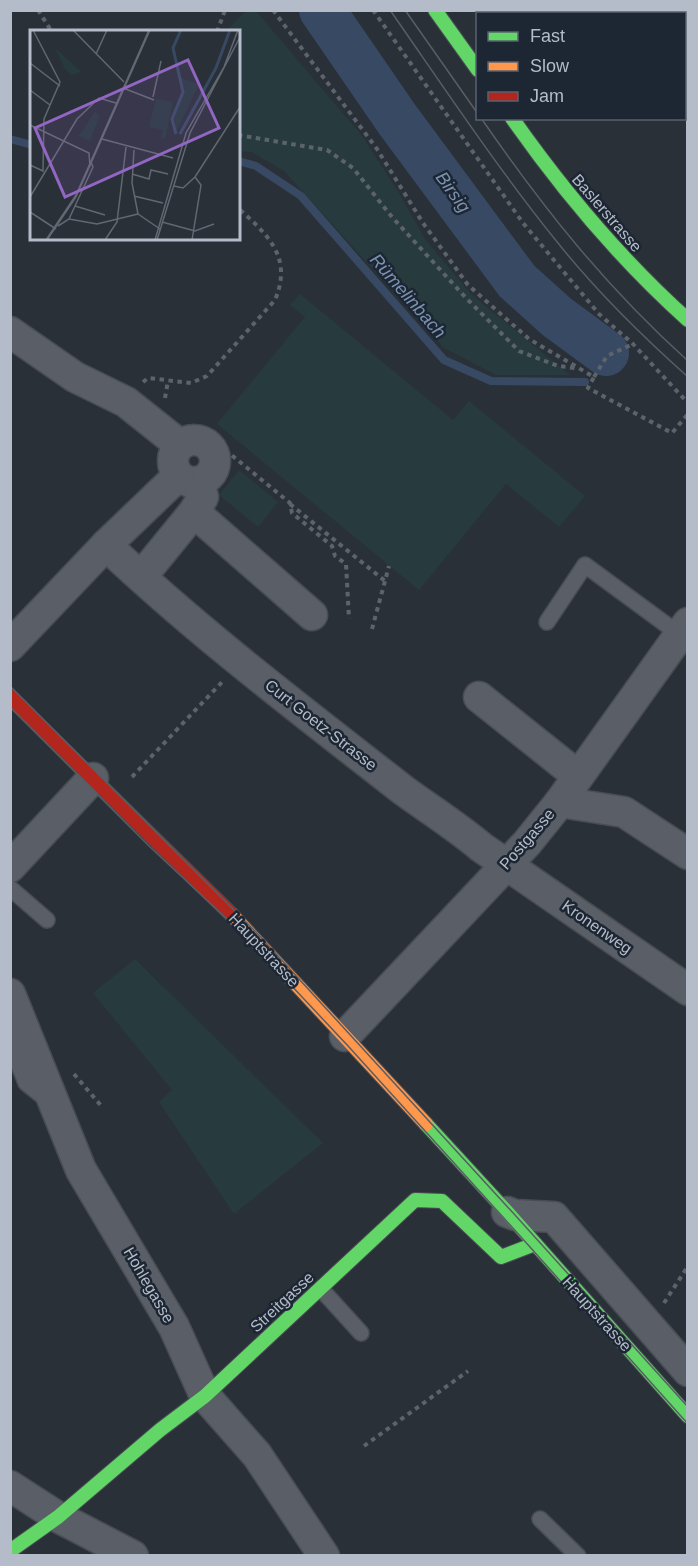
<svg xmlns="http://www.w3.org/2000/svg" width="698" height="1566" viewBox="0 0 698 1566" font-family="Arial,sans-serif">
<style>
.green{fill:#273a3e}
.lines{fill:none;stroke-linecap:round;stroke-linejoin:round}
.stream{stroke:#384963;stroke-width:8}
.river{stroke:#384963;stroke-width:46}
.lane-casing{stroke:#484c53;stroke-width:18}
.street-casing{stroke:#484c53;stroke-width:33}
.fast-casing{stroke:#484c53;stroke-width:16}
.slow-casing{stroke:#484c53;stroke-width:16}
.jam-casing{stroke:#484c53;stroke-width:16}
.path{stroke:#5d636a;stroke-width:4;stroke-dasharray:4.5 4.5;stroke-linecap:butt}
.lane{stroke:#5a5e66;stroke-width:15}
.street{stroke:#5a5e66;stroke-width:30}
.fast{stroke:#63d668;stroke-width:14}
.slow{stroke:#ff974d;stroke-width:14}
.jam{stroke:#b3261e;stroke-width:14}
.tram{stroke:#595d64;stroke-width:1.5}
.labels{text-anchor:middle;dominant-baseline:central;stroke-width:5;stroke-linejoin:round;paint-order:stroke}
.street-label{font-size:16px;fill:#b4bcc9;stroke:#1d2633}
.water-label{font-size:18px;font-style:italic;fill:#7c92b1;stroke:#1d2633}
.inset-river{fill:none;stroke:#384963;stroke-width:3}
.inset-road{fill:none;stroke:#616872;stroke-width:1.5}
.view{fill:#9266c3;fill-opacity:0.15;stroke:#9266c3;stroke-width:3}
.inset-edge{fill:none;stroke:#b4bcc9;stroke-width:3}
</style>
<rect width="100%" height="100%" fill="#2a3038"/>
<g class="green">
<path d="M246,11h10l107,126 36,56 26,46 46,55 99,81h-74l-52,-27 -160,-177 -32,-19 -13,-1 -1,-119 -12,-1z"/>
<path d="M300,294l153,126 16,-19 116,95 -26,31 -53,-43 -87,106 -202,-166 88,-107 -15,-12z"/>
<path d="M239,470l39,32 -20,25 -39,-32z"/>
<path d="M135,959l188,184 -89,71 -75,-112 13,-12 -79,-97z"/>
</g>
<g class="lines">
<g class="stream">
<path d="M10,139l22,6"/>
<path d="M238,161l18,5 45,30 143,164 47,21 94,1"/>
</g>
<path class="river" d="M322,10l75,109 120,162 40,36 49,36"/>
<defs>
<g id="lane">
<path d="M547,622l38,-57 94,69"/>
<path d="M10,888l37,32"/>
<path d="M10,1042l16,41 20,16"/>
<path d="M321,1289l40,44"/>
<path d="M540,1519l38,37"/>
</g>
<g id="street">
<path d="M10,332l65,45 51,25 54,43"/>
<circle cx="194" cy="461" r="21"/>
<path d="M199,482l4,15 -9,15 118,103"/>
<path d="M106,545c93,88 196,166 297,245 26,19 53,36 78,57l207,143"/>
<path d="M141,577l53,-65"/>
<path d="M10,646l96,-101 72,-69"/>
<path d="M479,697l99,79"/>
<path d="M560,802l64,10 64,42"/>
<path d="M10,867l83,-89"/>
<path d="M10,994l71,176 93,157 31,69 52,59 67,101"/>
<path d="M345,1036l182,-193 33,-41 128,-179"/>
<path d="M507,1212l8,3 39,2 134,154"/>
<path d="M10,1486l48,31 75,39"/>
</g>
<g id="fast">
<path d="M435,10l43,60"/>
<path d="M512,118c52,74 109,142 176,202"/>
<path d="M426,1124l81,88 181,204"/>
<path d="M10,1551l48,-34 102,-87 45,-34 210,-196 27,1 59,56 34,-13"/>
</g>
<path id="slow" d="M232,915l194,209"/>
<path id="jam" d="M10,697l222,218"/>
</defs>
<use href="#lane" class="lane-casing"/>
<use href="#street" class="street-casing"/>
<use href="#fast" class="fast-casing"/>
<use href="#slow" class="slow-casing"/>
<use href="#jam" class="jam-casing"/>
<g class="path">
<path d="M38,10l14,22"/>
<path d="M273,10l104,139 46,74 45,62 61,54 65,38 -6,11 84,45 16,-19"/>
<path d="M373,10l150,213 76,91 34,30 55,59"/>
<path d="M217,32l8,-22"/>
<path d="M238,135l89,15 26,18 39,49 74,81 53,53 39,15 17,2"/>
<path d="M594,377l13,-21 26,-12"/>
<path d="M143,382l5,-4 43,5 16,-7 68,-76c18,-43 -7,-65 -37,-92"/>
<path d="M165,398l3,-17"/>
<path d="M215,454l14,-1 61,50 2,10 40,33 3,10 11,8 3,55"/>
<path d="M290,504l95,77"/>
<path d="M372,629l17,-63"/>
<path d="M132,777l90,-95"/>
<path d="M74,1074l29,34"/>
<path d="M664,1303l24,-37"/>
<path d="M364,1446l104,-75"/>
</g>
<use href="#lane" class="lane"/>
<use href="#street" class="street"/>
<use href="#fast" class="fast"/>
<use href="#slow" class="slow"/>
<use href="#jam" class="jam"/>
<g class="tram">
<path d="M390,10c55,79 108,159 168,233 39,49 83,92 130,134"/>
<path d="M405,10l73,104"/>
<path d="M481,118c63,91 124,168 207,243"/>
<path d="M10,686l246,246 259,283 173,192"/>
<path d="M10,707l140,140 93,87 106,113 181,200 158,177"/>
</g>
</g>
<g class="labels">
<g class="street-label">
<text transform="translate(607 213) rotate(49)">Baslerstrasse</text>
<text transform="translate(321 725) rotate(38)">Curt Goetz-Strasse</text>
<text transform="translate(527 839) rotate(-49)">Postgasse</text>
<text transform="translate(597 927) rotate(35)">Kronenweg</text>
<text transform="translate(264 950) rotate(47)">Hauptstrasse</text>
<text transform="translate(149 1285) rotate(60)">Hohlegasse</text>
<text transform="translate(282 1302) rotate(-43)">Streitgasse</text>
<text transform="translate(597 1314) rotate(48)">Hauptstrasse</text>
</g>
<g class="water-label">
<text transform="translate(453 192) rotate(54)">Birsig</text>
<text transform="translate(408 296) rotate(49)">Rümelinbach</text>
</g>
</g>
<g transform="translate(30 30)">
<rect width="210" height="210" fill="#2a3038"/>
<path d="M25,18l25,23 -2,2 -6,2 -7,-6zM150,48l19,6 -23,48 -2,-14 10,-27zM126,69l17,3 -8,37 -4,-1 2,-8 -14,-3zM65,82l5,3 -10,26 -11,-5z" fill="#273a3e"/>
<path class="inset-river" d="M146,104l-4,-15 11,-27 -10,-44 8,-18M150,104l36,-66 14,-38"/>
<path class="inset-road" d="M43,0l51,52M66,24l11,-24M0,33l30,23M93,58l31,12 -5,-2M0,60l20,15M123,67l8,-36M0,95l59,28 1,14M72,109l71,19M104,120l-2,33 6,31M0,135l13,6 1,-52 16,-37 -27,-52M102,144l17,5 2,-9 17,4M144,156l9,2 12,-11 45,-70M104,166l29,7M0,167l47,-78 22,-21 17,5M45,176l30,9M0,182l26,17M108,184l22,15M39,189l28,5 41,-10M132,192l33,9 19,-7M28,196l11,-7 24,-52 -2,-5M16,210l30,-45 73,-165M17,210l29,-43 74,-167M75,210l12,-18 9,-75M125,210l31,-107 38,-66 14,-37M127,210l33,-107 50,-96M162,210l9,-55 -6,-8"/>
<path class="view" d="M158,30l31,68 -154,69 -30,-69z"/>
<rect width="210" height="210" class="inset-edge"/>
</g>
<rect width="698" height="1566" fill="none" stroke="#b4bcc9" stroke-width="24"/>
<rect x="476" y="12" width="210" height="108" fill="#1d2633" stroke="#59626f" stroke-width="1.5"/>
<rect x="488" y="32" width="30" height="9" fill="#63d668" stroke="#59626f" stroke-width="1.5"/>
<text x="530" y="42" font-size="18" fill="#b4bcc9">Fast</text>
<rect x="488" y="62" width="30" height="9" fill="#ff974d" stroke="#59626f" stroke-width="1.5"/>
<text x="530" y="72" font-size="18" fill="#b4bcc9">Slow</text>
<rect x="488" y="92" width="30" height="9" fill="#b3261e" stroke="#59626f" stroke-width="1.5"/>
<text x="530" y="102" font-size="18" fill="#b4bcc9">Jam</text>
</svg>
